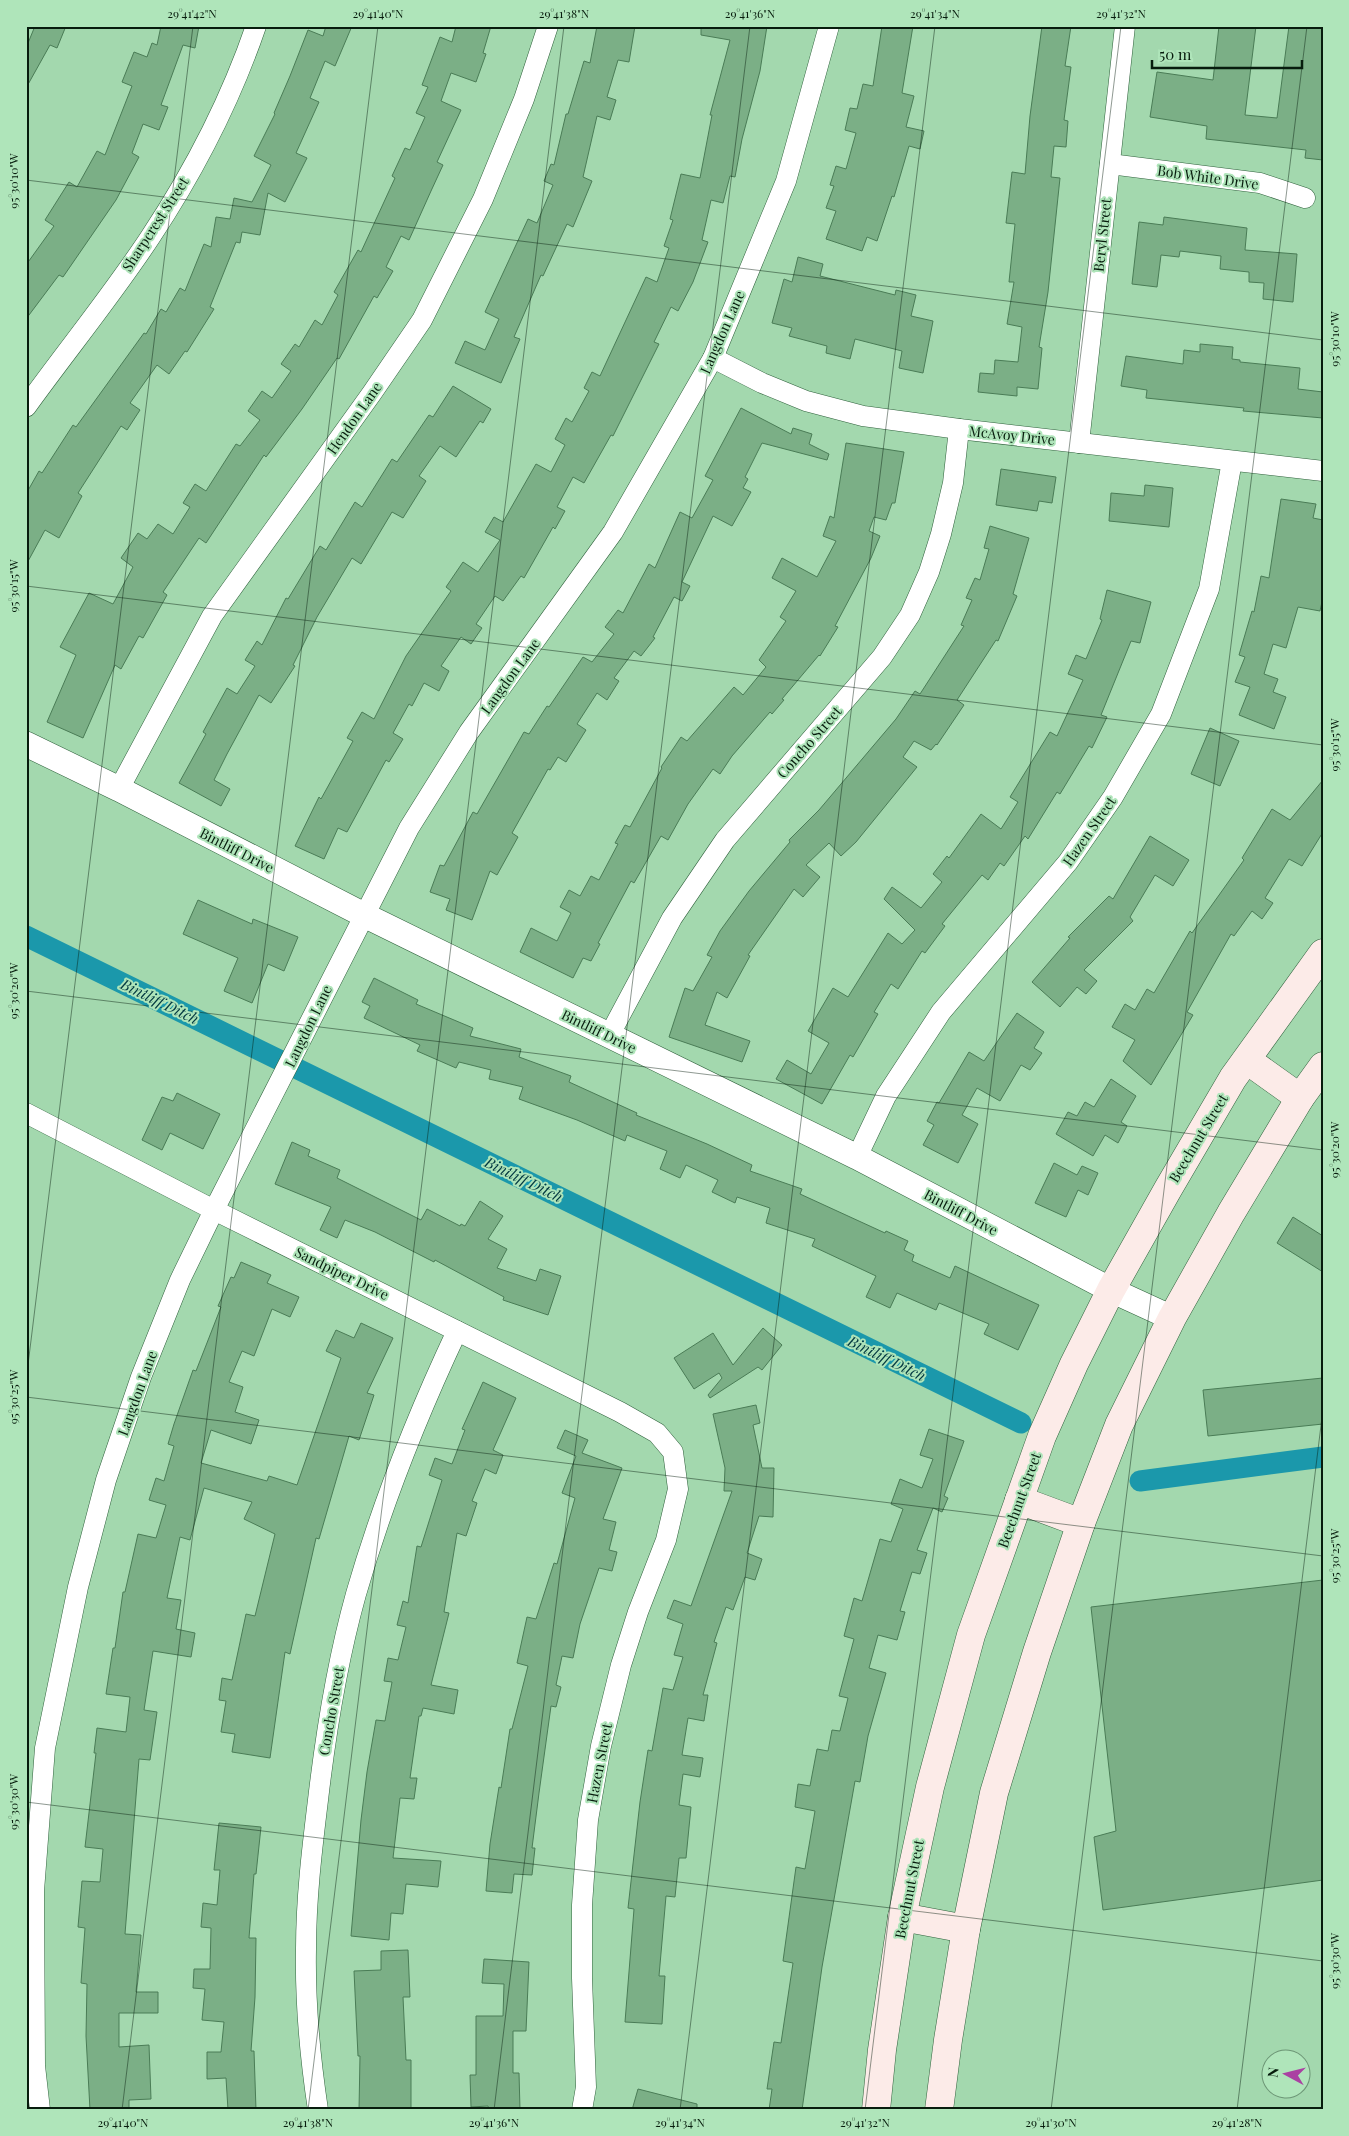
<svg xmlns="http://www.w3.org/2000/svg" width="1349" height="2136" viewBox="0 0 1349 2136" font-family="'Playfair Display',serif">
<style>
.lines{fill:none;stroke-linecap:round;stroke-linejoin:round}
.canal{stroke:#1b98ab;stroke-width:21}
.building{fill:#7baf86;stroke:#4a7c56}
.minor-casing{stroke:#30623d;stroke-width:21}
.tertiary-casing{stroke:#30623d;stroke-width:26}
.secondary-casing{stroke:#30623d;stroke-width:29}
.minor{stroke:#fff;stroke-width:20}
.tertiary{stroke:#fff;stroke-width:25}
.secondary{stroke:#fcebe8;stroke-width:28}
.ticks{fill:none;stroke:#071c0d;stroke-width:1;stroke-opacity:0.45}
.labels{text-anchor:middle;dominant-baseline:central;stroke-width:4;stroke-linejoin:round;paint-order:stroke}
.street-label{font-size:14px;fill:#071c0d;stroke:#afe5ba}
.water-label{font-size:15px;font-style:italic;fill:#033941;stroke:#afe5ba}
.neatline{fill:none;stroke:#071c0d;stroke-width:2}
.ticks-label{font-size:12px;text-anchor:middle;fill:#071c0d}
</style>
<rect width="100%" height="100%" fill="#a3d8ae"/>
<g class="lines">
<g class="canal">
<path d="M26,936l995,487"/>
<path d="M1140,1481l183,-24"/>
</g>
</g>
<g class="building">
<path d="M35,26h31l-9,22 -7,-3 -24,43v-40z"/>
<path d="M161,26h38l-4,22 -12,-3 -22,60 7,2 -9,23 -16,-6 -11,29 7,4 -23,43 -53,77 -4,-2 -33,44v-54l28,-39 -9,-6 24,-38 8,5 20,-36 8,4 27,-69 -10,-4 12,-30 13,5 5,-14 5,2z"/>
<path d="M326,26h26l-17,40 -10,-5 -15,37 9,4 -23,51 11,5 -22,44 -17,-9 -8,42 -18,-3 -2,11 -4,-1 -26,65 4,2 -27,43 -2,-1 -16,23 -12,-9 -27,38 10,7 -13,20 -6,-4 -43,67 4,3 -23,42 -14,-8 -19,35v-71l13,-23 3,2 31,-48 3,2 68,-94 2,1 15,-25 5,3 14,-24 5,3 19,-47 7,3 5,-30 14,2 4,-21 18,4 19,-37 -17,-9 21,-42 -1,-1 16,-37 18,-46 15,6z"/>
<path d="M456,26h35l-8,27 3,1 -10,28 -25,-9 -10,28 20,9 -24,52 6,3 -12,26 -22,49 -8,-4 -15,31 7,4 -16,27 -3,-2 -35,63 -2,-1 -35,51 -36,48 -2,-2 -58,88 -7,-5 -36,54 4,3 -24,43 -4,-2 -18,33 -6,-4 -32,73 -36,-16 29,-67 -16,-8 29,-54 24,11 20,-37 -12,-9 17,-25 9,6 11,-15 15,10 17,-27 -7,-4 12,-19 11,7 30,-47 4,2 20,-26 -12,-9 14,-20 10,7 19,-27 -10,-7 14,-20 4,3 16,-27 7,5 16,-30 -4,-3 24,-42 3,2 34,-74 -3,-2 13,-28 5,2 15,-33 -9,-4 12,-26 -6,-2 18,-48 12,5z"/>
<path d="M597,26h38l-6,36 -11,-2 -11,37 9,3 -6,20 -13,-4 -14,61 9,4 -19,46 -6,-3 -24,52 -2,-1 -27,62 6,2 -19,44 -46,-20 10,-22 20,9 14,-31 -14,-7 43,-93 9,4 16,-38 -9,-4 7,-17 3,1 12,-51h2l16,-53 6,2z"/>
<path d="M701,26h66l-7,45 -18,68 -7,38 -5,-1 -7,27 -12,-3 -9,40 6,2 -15,40 -15,29 -7,-4 -17,35 5,2 -46,92 -2,-1 -27,48 -11,-6 -16,30 8,4 -10,18 -2,-2 -29,51 -3,-2 -18,25 -8,-5 -19,28 6,4 -11,16 -10,-7 -20,29 8,5 -10,20 -15,-8 -12,23 -3,-2 -16,29 10,6 -14,23 -3,-2 -39,72 -9,-4 -14,31 -29,-13 24,-49 2,2 32,-58 -6,-3 15,-26 12,7 32,-63 45,-65 -5,-4 17,-25 15,10 22,-32 -15,-8 9,-15 9,5 33,-58 15,8 14,-27 -10,-6 11,-21 6,4 17,-31 -5,-3 8,-16 8,4 46,-99 11,5 12,-34 -5,-2 9,-26 -3,-1 11,-45 19,4 12,-63h-2l20,-75 -29,-5z"/>
<path d="M882,26h31l-11,67 12,3 -8,31 18,4 -4,18 -11,-3 -15,51 -2,-1 -15,45 -10,-4 -5,14 -36,-12 10,-28 -10,-3 8,-22 -4,-1 6,-19 10,3 10,-36 -11,-3 5,-22 7,1 6,-25 10,2z"/>
<path d="M1042,26h29l-6,40 6,1 -7,53 4,1 -2,26 -12,-1 -3,31 9,1 -12,114 -9,55 3,1 -4,41 -21,-2v9l-39,-4 2,-19 14,1 1,-14 23,2 4,-35 -15,-3 7,-42h-5l6,-58 -9,-1 6,-51 13,2 5,-58z"/>
<path d="M1219,26h37l-11,89 32,3 12,-92h34v134l-18,-2 1,-8 -100,-11 1,-13 -57,-9 7,-45 56,8z"/>
<path d="M1164,217l83,11 -2,22 52,4 -4,48 -30,-3 1,-16 -15,-1v-10l-29,-3 1,-13 -41,-5 -1,6 -18,-2 -4,32 -25,-3 7,-62 24,3z"/>
<path d="M798,257l25,7 -3,12 75,19 1,-5 20,5 -5,21 22,5 -10,52 -24,-5 3,-17 -47,-12 -5,20 -24,-6 1,-7 -38,-10 3,-8 -20,-5 12,-44 8,3z"/>
<path d="M1200,344l33,3 -1,12 8,1v2l60,6 -2,21 25,3v26l-80,-7 1,-3 -98,-10 1,-8 -26,-4 5,-30 57,8 1,-14 16,2z"/>
<path d="M453,386l38,23 -8,14 -3,-2 -24,36 -16,-11 -21,30 7,5 -23,37 -11,-6 -31,52 -9,-6 -35,59 -24,48 2,1 -24,37 -12,-8 -32,59 -13,26 16,9 -9,17 -42,-23 27,-49 -3,-2 24,-44 10,6 18,-28 -10,-6 12,-19 5,4 24,-47 2,1 32,-53 6,4 29,-48 7,5 30,-48 5,3 32,-47 4,2z"/>
<path d="M741,408l50,26 2,-6 19,6 -3,10 20,10 -2,6 -65,-17 -17,34 3,2 -5,9 8,4 -19,34 -19,-10 -31,66 8,4 -8,15 -8,-4 -21,40 2,1 -14,18 -7,-5 -20,27 5,3 -12,19 -10,-7 -20,31 9,6 -20,32 -8,-5 -8,13 -2,-1 -36,64 6,4 -21,38 -7,-4 -18,49 -26,-10 4,-11 -20,-7 10,-27 4,1 29,-54 4,2 47,-82 5,2 18,-28 2,1 34,-50 9,5 22,-28 -9,-7 13,-17 5,3 26,-49 6,4 25,-56 12,6 21,-38 -8,-4z"/>
<path d="M846,443l58,9 -9,51h-3l-6,17 -12,-3 -5,14 11,5 -9,22 -36,68 3,1 -18,29 -1,-1 -37,44 2,1 -12,14 -2,-2 -38,44 -12,18 -7,-5 -25,35 -20,36 -7,-4 -27,47 -3,-2 -33,62 2,1 -9,17 -8,-3 -10,20 -53,-26 11,-24 26,13 14,-28 -11,-6 9,-17 11,6 11,-20 8,4 19,-36 -3,-1 10,-18 5,2 32,-59 -1,-1 20,-30 6,4 47,-54 9,8 23,-28 -7,-7 27,-39 -6,-4 16,-26 -24,-13 10,-20 35,19 19,-36 -13,-5 7,-20 4,2z"/>
<path d="M1001,469l55,8 -4,26 -13,-2 -2,10 -41,-6z"/>
<path d="M1145,485l28,3 -4,39 -60,-6 2,-28 33,3z"/>
<path d="M1281,499l35,5 -3,14 10,2v77l-3,14 -22,-4 -12,41 -13,-4 -9,30 14,5 -5,13 13,5 -12,32 -35,-14 11,-28 -15,-5 10,-25 -6,-2 13,-44 2,1 7,-36 8,2z"/>
<path d="M990,526l39,12 -16,56 4,2 -19,45 -2,-1 -39,60 7,5 -27,40 -1,-1 -5,6 -17,-9 -11,16 14,10 -61,75 -15,14 -12,-13 -23,22 14,12 -17,20 -9,-8 -46,66 2,1 -23,42 -10,-6 -12,33 45,16 -8,21 -73,-25 16,-49 8,3 19,-34 -5,-2 13,-24 29,-40 41,-49 -1,-2 30,-30 77,-91 19,-28 5,3 44,-68 -3,-1 11,-25 -6,-2 9,-20 5,2 9,-31 -5,-1z"/>
<path d="M1107,590l44,12 -11,41 -9,-2 -30,74 6,2 -15,31 -3,-2 -29,48 -3,-2 -29,47 -3,-3 -21,30 -4,-3 -12,17 -6,-5 -40,49 3,2 -20,27 -3,-2 -24,38 -7,-5 -17,28 4,2 -25,43 -3,-2 -28,49 -46,-25 11,-19 24,14 18,-31 -21,-12 25,-43 15,9 40,-64 14,11 13,-14 -31,-31 8,-12 29,21 21,-26 -9,-8 14,-18 2,2 32,-44 20,15 17,-27 -8,-5 40,-65 7,4 26,-56 -15,-6 8,-19 10,4 16,-39 -2,-1z"/>
<path d="M1210,728l29,13 -19,45 -29,-12z"/>
<path d="M1323,780v52l-21,34 -13,-7 -24,39 8,5 -11,16 -10,-8 -18,25 -3,-2 -44,78 6,3 -42,70 -28,-24 12,-21 -23,-13 13,-23 10,6 12,-21 7,4 36,-62 2,2 52,-73 -2,-2 30,-49 18,11z"/>
<path d="M1150,836l39,24 -16,26 -18,-11 -25,42 3,4 -49,49 13,11 -11,13 -9,-7 -17,20 -28,-25 38,-44 -2,-1 41,-41 4,3z"/>
<path d="M198,900l54,24 1,-5 45,18 -14,34 -16,-7 -16,39 -28,-12 14,-33 -55,-24z"/>
<path d="M374,978l44,22 -2,4 57,24 -3,8 51,13 -2,8 52,19 -2,6 68,31 -1,2 71,29 45,21 -2,6 52,18 -2,5 85,39 1,-2 22,10 -4,9 10,5 -2,6 38,17 5,-12 84,39 -21,45 -34,-16 5,-10 -50,-21 -3,7 -39,-17 -7,15 -24,-11 10,-21 -64,-30 3,-7 -49,-16 4,-15 -33,-11 -2,6 -23,-11 6,-12 -32,-15 -6,13 -20,-9 7,-18 -40,-16 -2,6 -48,-21 -58,-21 4,-12 -34,-8 2,-9 -32,-8 -3,6 -39,-17 3,-6 -56,-27 6,-12 -8,-4z"/>
<path d="M1017,1013l27,19 -10,16 8,5 -12,17 -9,-5 -21,36 -23,-13 -15,27 16,9 -20,39 -35,-18 11,-20 -7,-4 10,-19 2,1 30,-51 15,9z"/>
<path d="M1111,1079l25,17 -15,26 6,4 -9,17 -13,-8 -12,21 -37,-22 12,-22 9,4 8,-14 9,5z"/>
<path d="M177,1093l43,21 -17,35 -33,-16 -8,17 -20,-10 20,-43 11,4z"/>
<path d="M292,1142l18,8 -2,6 32,14 -3,8 84,42 6,-11 33,17 1,-2 4,2 15,-25 23,15 -15,23 19,10 -10,19 39,13 4,-12 21,7 -13,39 -45,-15 1,-3 -69,-37 -1,2 -59,-30 -30,-12 -8,18 -17,-8 11,-23 -56,-23z"/>
<path d="M1054,1163l23,12 5,-9 16,7 -10,22 -10,-5 -12,27 -31,-14z"/>
<path d="M1293,1217l30,19v36l-46,-29z"/>
<path d="M241,1262l30,13 -4,8 32,14 -9,20 -18,-8 -18,47 -12,-5 -13,31 14,5 -8,25 24,8 -8,24 -40,-14 -10,33 66,18 2,-5 28,9 44,-127 -15,-7 10,-21 18,8 7,-15 32,15 -26,55 7,2 -15,45 -10,-4 -30,103 -3,-1 -26,116 -5,-2 -15,106 -38,-6 3,-18 -14,-2 5,-31 -7,-1 3,-22 10,2 14,-66 9,2 20,-82 -31,-15 8,-17 -48,-14 -14,52 -10,-3 -13,61 14,2 -5,29 19,4 -4,24 -38,-6 -9,59 13,2 -7,48 -11,-1 -14,175 16,1 -5,57h22v21h-39v34l30,-2 2,54 -22,1v10h-39l-4,-74 1,-52 -6,-1 4,-55 -7,-1 4,-46 18,1 3,-33 -18,-2 11,-94h-2l3,-25 29,4 4,-35 -24,-3 7,-46h2l8,-56h2l13,-58 18,4 10,-33 -17,-5 7,-22 8,3 10,-35 -6,-2 6,-20 19,-54 3,1 25,-64 -3,-1 13,-29 3,1z"/>
<path d="M763,1328l19,17 -20,25 -4,-3 -48,31 -2,-3 14,-17 -3,-5 -25,16 -20,-31 39,-25 20,32z"/>
<path d="M1323,1378v46l-115,12 -5,-46z"/>
<path d="M483,1382l33,16 -23,52 10,5 -7,19 -11,-5 -13,32 5,2 -11,33 -9,-3 -13,79 5,1 -18,72 27,5 -4,24 -31,-6 -2,8h-2l-9,62h7l-3,21 -14,-1 -7,60 48,3 -3,26 -32,-3 -3,30 -12,-1 -2,27 -38,-4 10,-116 6,-48 9,-52 9,1 7,-39 -8,-1 4,-23 10,2 8,-33 -9,-2 6,-24 5,2 9,-57 4,1 21,-67 -13,-5 6,-17 17,6 13,-34 -3,-1z"/>
<path d="M756,1405l4,18 -7,2 9,43h12l-1,49 -14,-1 -12,37 15,6 -7,21 -10,-3 -12,33 -7,-3 -12,35 3,1 -14,52h5l-4,26 -16,-3 -6,37 21,3 -3,19 -17,-3 -4,31 12,2 -5,51h-7l-4,39 -9,-1 -7,80h6l-3,48 -37,-2 9,-113 -6,-1 12,-106 8,-52 4,1 11,-63 10,2 10,-33 -9,-2 9,-31 -16,-6 7,-18 17,6 41,-115h-8l1,-23 -12,-54z"/>
<path d="M929,1429l35,12 -20,55 4,2 -6,14 -9,-4 -16,42 10,3 -7,21 -8,-2 -12,39 5,1 -8,28 -19,-5 -9,33 17,5 -18,63 -8,46 -5,-1 -33,186 -20,143h-33l3,-21h-5l7,-47 7,1 12,-80 -10,-2 13,-94 9,2 10,-58 -20,-4 3,-23 12,2 7,-37 11,2 4,-21 8,1 8,-33 -9,-2 15,-57 -10,-3 10,-38 8,3 18,-62 11,3 12,-33 -12,-5 9,-25 22,9 11,-29 -13,-4z"/>
<path d="M565,1430l23,10 -6,13 40,15 -19,51 13,3 -7,28 8,2 -5,19 -13,-3 -19,56 -7,34 -11,-2 -6,29 5,2 -5,20 -5,-1 -12,87 -7,55h3l-3,27 -18,-1 -2,19 -26,-2 4,-47 9,-57 2,1 9,-59h2l16,-63 -11,-3 10,-46 9,2 18,-56 3,1 18,-66 -13,-5 14,-37 -19,-8z"/>
<path d="M1323,1580v300l-220,30 -9,-73 22,-6 -25,-224z"/>
<path d="M219,1823l42,4 -5,47h-2l-5,64h7l-1,59 -4,54h3l2,59h-28l-2,-32 -19,1v-27h14l3,-30 -22,-2 3,-31 -12,-1 1,-19h16l1,-41 -10,-1 2,-24 14,2 3,-35h-6z"/>
<path d="M408,1950l2,47h-7l3,63h5v50h-52l1,-54h-2l-4,-85 27,-1v-19z"/>
<path d="M484,1959l45,3 -3,69h-13v42h6l1,37h-31l-1,-4 -17,1 -1,-32h6v-59h27l1,-32 -22,-1z"/>
<path d="M638,2089l59,15v6h-65z"/>
</g>
<g class="lines">
<defs>
<g id="minor">
<path d="M1110,164l150,19 45,15"/>
<path d="M713,358l49,25 44,18 57,15 96,13 364,42"/>
<path d="M26,407c41,-57 87,-113 125,-171 43,-65 80,-137 105,-210"/>
<path d="M1079,443l46,-417"/>
<path d="M119,789l93,-173 160,-223 50,-73 61,-121 41,-100 24,-73"/>
<path d="M609,1036l63,-118 53,-78 157,-183 28,-42 19,-43 12,-38 12,-51 6,-54"/>
<path d="M26,1113l188,97 406,202 37,21 16,19 5,37 -12,51 -28,72 -17,53 -20,81 -13,74 -6,85v73l4,109 -4,23"/>
<path d="M857,1157l29,-61 55,-84 127,-150 45,-65 48,-83 48,-125 23,-128"/>
<path d="M40,2110l-5,-44 -1,-175 11,-143 33,-161 28,-107 35,-103 39,-97 34,-70 195,-382 60,-96 144,-200 100,-174 73,-177 43,-155"/>
<path d="M318,2110c-8,-53 -13,-107 -12,-161 0,-50 6,-100 12,-149 8,-69 19,-138 38,-206 26,-90 61,-178 101,-263"/>
</g>
<path id="tertiary" d="M26,744l93,45 245,126 493,242 254,133 61,28"/>
<g id="secondary">
<path d="M1247,1060l53,38"/>
<path d="M1019,1500l62,23"/>
<path d="M902,1917l64,12"/>
<path d="M876,2110l6,-60 20,-133 28,-130 41,-152 71,-199 32,-72 37,-74 57,-101 65,-111 90,-125"/>
<path d="M939,2110l9,-70 18,-111 28,-136 43,-141 44,-129 38,-98 53,-107 59,-105 69,-115 23,-32"/>
</g>
</defs>
<use href="#minor" class="minor-casing"/>
<use href="#tertiary" class="tertiary-casing"/>
<use href="#secondary" class="secondary-casing"/>
<use href="#minor" class="minor"/>
<use href="#tertiary" class="tertiary"/>
<use href="#secondary" class="secondary"/>
</g>
<path class="ticks" d="M26,180l1297,160M26,586l1297,159M26,991l1297,159M26,1381l167,-1355M26,1397l1297,159M26,1802l1297,159M122,2110l256,-2084M308,2110l256,-2084M494,2110l256,-2084M680,2110l255,-2084M865,2110l256,-2084M1051,2110l256,-2084M1237,2110l86,-701"/>
<g class="labels">
<g class="street-label">
<text transform="translate(1208 177) rotate(8)">Bob White Drive</text>
<text transform="translate(155 224) rotate(-57)">Sharpcrest Street</text>
<text transform="translate(1102 235) rotate(-84)">Beryl Street</text>
<text transform="translate(722 332) rotate(-66)">Langdon Lane</text>
<text transform="translate(354 418) rotate(-55)">Hendon Lane</text>
<text transform="translate(1012 435) rotate(6)">McAvoy Drive</text>
<text transform="translate(510 676) rotate(-54)">Langdon Lane</text>
<text transform="translate(809 742) rotate(-49)">Concho Street</text>
<text transform="translate(1089 831) rotate(-55)">Hazen Street</text>
<text transform="translate(237 850) rotate(27)">Bintliff Drive</text>
<text transform="translate(308 1026) rotate(-64)">Langdon Lane</text>
<text transform="translate(599 1031) rotate(26)">Bintliff Drive</text>
<text transform="translate(1198 1138) rotate(-59)">Beechnut Street</text>
<text transform="translate(961 1212) rotate(28)">Bintliff Drive</text>
<text transform="translate(342 1273) rotate(26)">Sandpiper Drive</text>
<text transform="translate(137 1393) rotate(-70)">Langdon Lane</text>
<text transform="translate(1019 1500) rotate(-70)">Beechnut Street</text>
<text transform="translate(331 1711) rotate(-80)">Concho Street</text>
<text transform="translate(599 1763) rotate(-79)">Hazen Street</text>
<text transform="translate(909 1889) rotate(-79)">Beechnut Street</text>
</g>
<g class="water-label">
<text transform="translate(160 1001) rotate(26)">Bintliff Ditch</text>
<text transform="translate(524 1179) rotate(26)">Bintliff Ditch</text>
<text transform="translate(887 1358) rotate(26)">Bintliff Ditch</text>
</g>
</g>
<rect width="1349" height="2136" fill="none" stroke="#afe5ba" stroke-width="55"/>
<g transform="translate(1286 2074) rotate(277)"><circle r="24" fill="#afe5ba" stroke="#6c9575"/>
<path d="M0-4L9 19L0 12L-9 19Z" fill="#aa41a2"/>
<text y="-8" font-size="14" font-weight="bold" text-anchor="middle" fill="#071c0d">N</text>
</g>
<path d="M1152 60v8h150v-8" fill="none" stroke="#071c0d" stroke-width="2.5"/>
<text x="1159" y="60" font-size="15" fill="#071c0d" stroke="#afe5ba" stroke-width="4" paint-order="stroke">50 m</text>
<rect x="28" y="28" width="1294" height="2080" class="neatline"/>
<g class="ticks-label">
<text x="192" y="18">29°41'42"N</text>
<text x="378" y="18">29°41'40"N</text>
<text x="564" y="18">29°41'38"N</text>
<text x="750" y="18">29°41'36"N</text>
<text x="935" y="18">29°41'34"N</text>
<text x="1121" y="18">29°41'32"N</text>
<text transform="translate(14 181) rotate(-90)" y="4">95°30'10"W</text>
<text transform="translate(1335 339) rotate(-90)" y="4">95°30'10"W</text>
<text transform="translate(14 586) rotate(-90)" y="4">95°30'15"W</text>
<text transform="translate(1335 745) rotate(-90)" y="4">95°30'15"W</text>
<text transform="translate(14 991) rotate(-90)" y="4">95°30'20"W</text>
<text transform="translate(1335 1150) rotate(-90)" y="4">95°30'20"W</text>
<text transform="translate(14 1397) rotate(-90)" y="4">95°30'25"W</text>
<text transform="translate(1335 1556) rotate(-90)" y="4">95°30'25"W</text>
<text transform="translate(14 1802) rotate(-90)" y="4">95°30'30"W</text>
<text transform="translate(1335 1961) rotate(-90)" y="4">95°30'30"W</text>
<text x="123" y="2127">29°41'40"N</text>
<text x="308" y="2127">29°41'38"N</text>
<text x="494" y="2127">29°41'36"N</text>
<text x="680" y="2127">29°41'34"N</text>
<text x="865" y="2127">29°41'32"N</text>
<text x="1051" y="2127">29°41'30"N</text>
<text x="1237" y="2127">29°41'28"N</text>
</g>
</svg>
